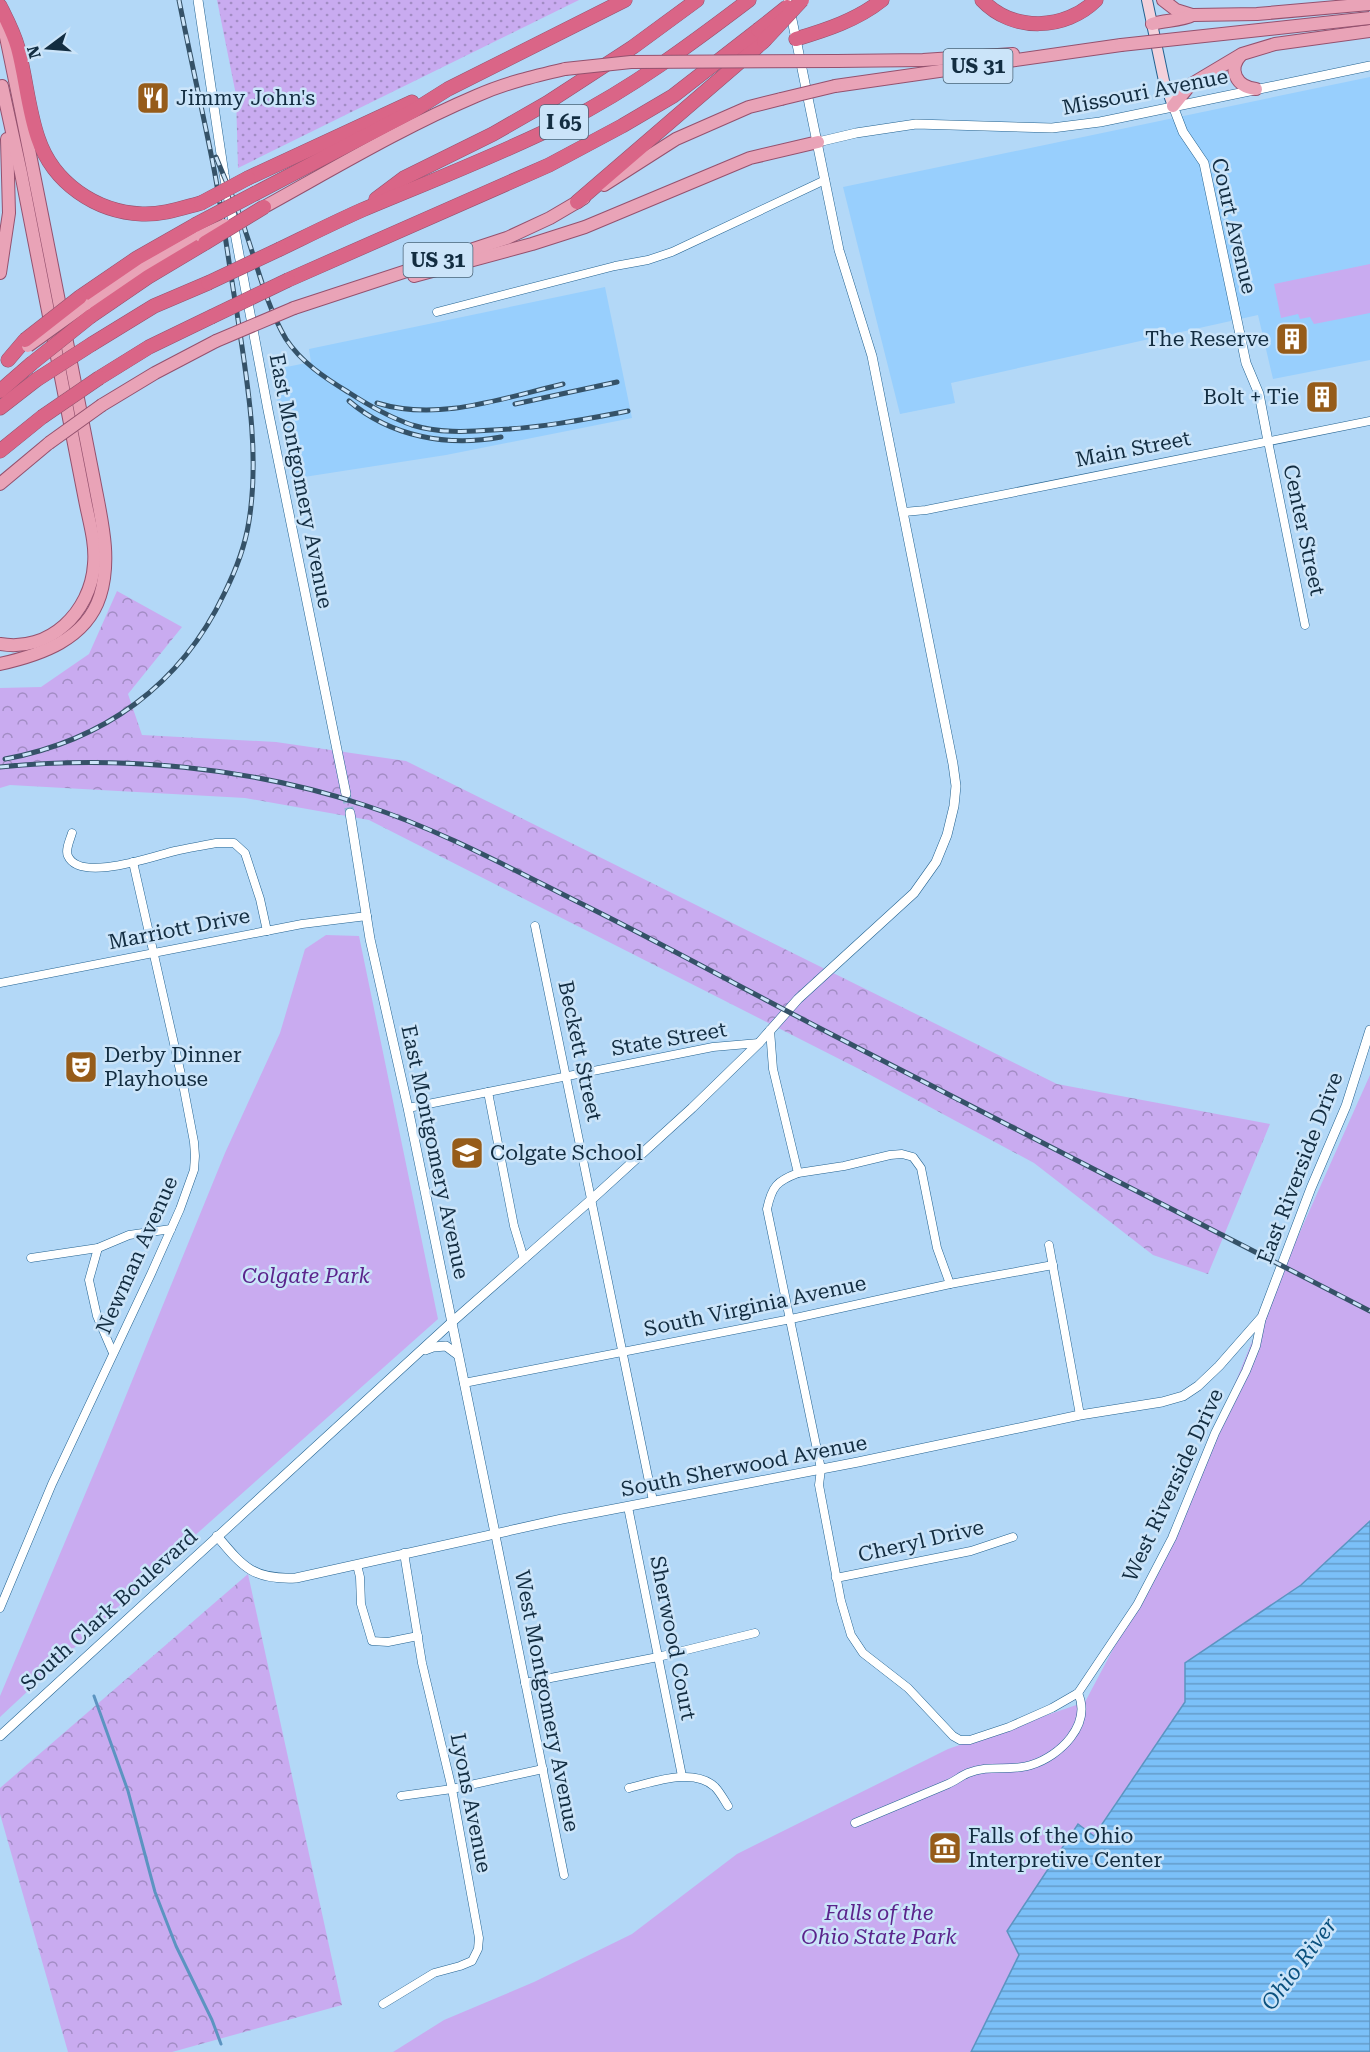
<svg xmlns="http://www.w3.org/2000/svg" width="1370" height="2052" viewBox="0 0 1370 2052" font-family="'Roboto Serif',serif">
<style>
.built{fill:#98cffd}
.grass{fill:url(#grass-dots)}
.forest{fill:url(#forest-crowns)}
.park{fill:#c9abf0}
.water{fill:url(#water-rules);stroke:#5c94c1;stroke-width:1.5}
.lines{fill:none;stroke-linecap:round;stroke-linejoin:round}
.stream{stroke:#5c94c1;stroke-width:3}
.tertiary-tunnel{stroke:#93b6d3;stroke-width:9;stroke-dasharray:9 4.5;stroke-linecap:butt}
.minor-casing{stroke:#236290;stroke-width:9}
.tertiary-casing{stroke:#236290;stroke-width:10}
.secondary-casing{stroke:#236290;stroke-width:12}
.primary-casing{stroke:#94516e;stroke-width:14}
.motorway-casing{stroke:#94516e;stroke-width:15}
.minor{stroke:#fff;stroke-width:8}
.tertiary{stroke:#fff;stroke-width:9}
.secondary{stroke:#f4d1db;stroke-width:10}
.primary{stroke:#e9a3b7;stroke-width:12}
.motorway{stroke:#da6587;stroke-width:14}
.rail-casing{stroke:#355268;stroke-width:5}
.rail{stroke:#cbe4f9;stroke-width:3;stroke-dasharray:9;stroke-linecap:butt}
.primary-bridge-casing{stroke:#94516e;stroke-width:14;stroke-linecap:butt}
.motorway-bridge-casing{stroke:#94516e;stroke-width:15;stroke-linecap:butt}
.primary-bridge{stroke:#e9a3b7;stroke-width:12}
.motorway-bridge{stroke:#da6587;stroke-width:14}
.labels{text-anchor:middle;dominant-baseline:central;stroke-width:5;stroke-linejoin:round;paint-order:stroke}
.shield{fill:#cbe4f9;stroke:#4a6478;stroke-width:1.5}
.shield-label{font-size:20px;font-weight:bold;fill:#132d41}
.street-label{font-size:21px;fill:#132d41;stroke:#cbe4f9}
.poi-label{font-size:21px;fill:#132d41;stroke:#cbe4f9;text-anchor:start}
.park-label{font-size:21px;font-style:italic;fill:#5b248c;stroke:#cbe4f9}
.water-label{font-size:22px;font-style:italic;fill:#0b517e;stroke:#cbe4f9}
</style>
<defs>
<pattern id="grass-dots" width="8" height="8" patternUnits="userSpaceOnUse" patternTransform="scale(1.5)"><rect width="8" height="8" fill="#c9abf0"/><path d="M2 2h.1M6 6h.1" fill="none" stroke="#a28cc4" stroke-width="1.8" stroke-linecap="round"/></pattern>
<pattern id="forest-crowns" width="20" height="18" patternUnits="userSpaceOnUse" patternTransform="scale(1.5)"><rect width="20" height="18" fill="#c9abf0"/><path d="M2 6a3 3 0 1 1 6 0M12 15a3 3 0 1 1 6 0" fill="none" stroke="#a28cc4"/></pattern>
<pattern id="water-rules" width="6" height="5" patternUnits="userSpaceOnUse" patternTransform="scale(1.5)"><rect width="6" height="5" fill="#7bc0f8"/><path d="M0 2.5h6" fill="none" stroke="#649cca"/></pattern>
</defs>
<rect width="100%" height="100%" fill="#b3d8f7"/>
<g class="built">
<path d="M1370,77v283l-97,19 -15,-64 -307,68 4,20 -55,11 -57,-227z"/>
<path d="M605,287l27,131 -186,37 -155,24 -19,-109 39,-8 -2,-13z"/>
</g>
<path class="grass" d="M217,0h362l-341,168 -2,-73z"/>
<g class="forest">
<path d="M117,591l65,36 -54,67 14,41 134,7 130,19 651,323 213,40 -62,150 -55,-19 -119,-92 -171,-92 -494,-251 -124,-22 -235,-13 -10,3v-100l41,-1 48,-33z"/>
<path d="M248,1574l94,431 -170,47h-104l-68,-238v-26z"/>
</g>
<g class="park">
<path d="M1370,264v49l-56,11 -4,-7 -10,2 -2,-5 -17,4 -7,-34z"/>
<path d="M326,935l33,1 79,383 -246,219 -192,179v-21l105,-249 120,-294 55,-120 25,-84z"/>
<path d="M1370,1075v446l-69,64 -116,78v39l-92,134 -16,-11 -58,129 -48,98h-578l51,-32 90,-38 98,-48 105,-80 211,-105 137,-47 87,-164 90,-221z"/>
</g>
<path class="water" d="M1370,1521v531h-399l48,-97 -12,-24 71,-107 16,12 91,-134v-39l116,-78z"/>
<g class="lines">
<path class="stream" d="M94,1696l34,95 27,101 21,54 36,74 9,24"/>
<path class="tertiary-tunnel" d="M346,794l4,19"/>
<defs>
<g id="minor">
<path d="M437,312l178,-46 33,-6 24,-8 153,-72"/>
<path d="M1268,441l37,184"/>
<path d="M904,512l22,-2 444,-89"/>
<path d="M72,833c-2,7 -7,17 -4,23 12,27 86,0 107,-5 13,-3 27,-5 41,-8h18l11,10 15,46 7,32"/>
<path d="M535,926c41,192 78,384 118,575"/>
<path d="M0,983l302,-59 65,-8"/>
<path d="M770,1030l3,39 25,104c-21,8 -26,13 -31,36l54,260 -2,16 22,116 10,34 12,18 45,35 45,48 7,4h10l39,-13 43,-19 26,-15 59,-88 35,-67 43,-105 31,-62 10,-25 6,-29"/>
<path d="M488,1092l26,134 10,33"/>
<path d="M408,1108l305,-61 46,-4"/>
<path d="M798,1173l46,-7 46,-11 12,-1 11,3 8,11 16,80 13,36"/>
<path d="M1049,1245l31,170"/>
<path d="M98,1248l-9,32 8,36 16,37"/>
<path d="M31,1258l67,-10 31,-13 42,-6"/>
<path d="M464,1383l327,-64 159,-35 103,-19"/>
<path d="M628,1507l54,269"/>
<path d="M495,1533l69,342"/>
<path d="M357,1565l3,12 1,27 11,37 16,1 30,-6"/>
<path d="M836,1578l135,-27 42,-14"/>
<path d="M0,1608l52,-124 99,-210 29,-65 14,-39 1,-14 -1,-14 -12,-63 -49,-217"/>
<path d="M525,1683l133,-26 97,-24"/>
<path d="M629,1788c25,-6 65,-21 86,-1 5,5 9,13 13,19"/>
<path d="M401,1796l51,-7 91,-20"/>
<path d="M855,1823c31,-13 62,-26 93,-39 7,-3 13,-8 20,-11 22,-9 42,-1 63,-8 29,-9 61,-40 47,-72"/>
<path d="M383,2004l51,-31 26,-7 12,-5 6,-12 1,-11 -27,-149 -30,-126 -18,-110"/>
</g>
<g id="tertiary">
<path d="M198,0l26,174 44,236 78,384"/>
<path d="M1173,106l10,26 21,31 42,200 13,31 9,47"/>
<path d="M818,142l38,-9 60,-9 136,4 48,-6 270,-56"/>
<path d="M350,813l20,126 38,169 87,425"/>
<path d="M425,1350l8,-3 13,-1 12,9"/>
<path d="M217,1536c26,31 36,44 79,42l266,-59 296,-57 222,-47 82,-13 21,-6 15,-10 21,-20 43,-49 49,-129 35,-82 24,-76"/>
<path d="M0,1736l452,-414 140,-123 100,-91 67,-65 39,-44 116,-106 22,-31 11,-27 7,-29 2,-20 -3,-22 -81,-408 -33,-106 -51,-250"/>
</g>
<path id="secondary" d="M1147,0l17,81 9,25"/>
<g id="primary">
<path d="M1163,0l13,10 16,5"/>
<path d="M1152,24c14,-4 29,-3 41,-9l64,-1 113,-10"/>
<path d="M1241,55c-14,15 -4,32 15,34"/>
<path d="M837,61l86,-1 90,-6"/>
<path d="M835,86l286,-41"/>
<path d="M1173,106l17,-21 52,-31 33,-10 95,-13"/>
<path d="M604,185l72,-46 73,-32 32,-8"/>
<path d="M264,207c69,-38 139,-80 212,-111 29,-13 59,-20 89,-27"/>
<path d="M0,273l9,-60 -2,-74"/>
<path d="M414,276l118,-32 53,-17 165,-69 68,-16"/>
<path d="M85,305l59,-37 57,-32"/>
<path d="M294,308l213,-70 43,-20 34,-20"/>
<path d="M102,405l53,-32 61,-32"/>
<path d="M0,484l49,-41"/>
<path d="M0,644c49,9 91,-32 94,-80 2,-21 -5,-43 -9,-64l-64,-327 -19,-87"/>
<path d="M0,664c40,-9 86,-24 100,-68 12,-38 1,-78 -6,-116 -7,-35 -14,-71 -21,-107 -23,-118 -46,-237 -71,-355"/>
</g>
<g id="motorway">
<path d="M982,0c31,33 84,30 114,0"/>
<path d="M0,6c7,14 14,27 18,42 8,30 10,61 20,90 15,45 58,74 104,76 20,1 40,-6 59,-11"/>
<path d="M796,39c30,-9 61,-19 86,-39"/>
<path d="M248,178l164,-76"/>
<path d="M256,193l157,-82 35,-22 177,-89"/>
<path d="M376,199l28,-21 89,-44 54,-31 86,-56 64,-47"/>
<path d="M577,202l187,-161"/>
<path d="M280,249c27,-13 55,-27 82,-39 69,-29 139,-56 205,-89 65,-33 124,-77 182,-121"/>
<path d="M288,280l261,-115 73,-39 51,-30 85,-66"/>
<path d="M80,297l57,-39 58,-33"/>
<path d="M91,316l57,-39 57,-34"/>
<path d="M92,344l62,-38 54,-23"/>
<path d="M8,360l17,-20"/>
<path d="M99,378l50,-31 62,-30"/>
<path d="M0,391l31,-27"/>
<path d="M0,408l36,-28"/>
<path d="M0,451l42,-34"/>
</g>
</defs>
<use href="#minor" class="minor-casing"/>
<use href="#tertiary" class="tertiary-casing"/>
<use href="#secondary" class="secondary-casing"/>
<use href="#primary" class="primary-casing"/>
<use href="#motorway" class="motorway-casing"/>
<use href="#minor" class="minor"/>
<use href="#tertiary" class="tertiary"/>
<use href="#secondary" class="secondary"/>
<use href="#primary" class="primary"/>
<use href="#motorway" class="motorway"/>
<defs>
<g id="rail">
<path d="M216,157c10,25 22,50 30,76 12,35 21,74 40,106 15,23 39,39 62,53 20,13 41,25 64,33 26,8 54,7 81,5 46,-2 90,-10 135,-19"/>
<path d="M349,401c42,36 99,46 152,36"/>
<path d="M377,403c61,19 126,-5 186,-19"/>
<path d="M515,404l102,-22"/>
<path d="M5,759c98,-18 176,-74 219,-165 12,-24 21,-47 25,-73 11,-69 -2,-140 -12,-208 -8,-48 -14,-96 -23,-144 -11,-56 -24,-113 -35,-169"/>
<path d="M0,767c120,-12 249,0 364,38 74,24 142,61 212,96 85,42 168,88 253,132 180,93 361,185 541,278"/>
</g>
</defs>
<use href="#rail" class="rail-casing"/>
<use href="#rail" class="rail"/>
<defs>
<g id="primary-bridge">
<path d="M1121,45l249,-27"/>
<path d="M565,69l66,-7 206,-1"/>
<path d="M781,99l54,-13"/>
<path d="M201,236l24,-11"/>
<path d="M216,341l78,-33"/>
<path d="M28,346l57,-41"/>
<path d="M49,443l53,-38"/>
</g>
<g id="motorway-bridge">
<path d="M758,30l29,-23"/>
<path d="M764,41l38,-41"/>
<path d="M201,203l47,-25"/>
<path d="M195,225l61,-32"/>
<path d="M205,243l59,-36"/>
<path d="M208,283l72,-34"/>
<path d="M211,317l77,-37"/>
<path d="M25,340l55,-43"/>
<path d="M31,364l60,-48"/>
<path d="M36,380l56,-36"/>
<path d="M42,417l57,-39"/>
</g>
</defs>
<use href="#primary-bridge" class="primary-bridge-casing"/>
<use href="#motorway-bridge" class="motorway-bridge-casing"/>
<use href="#primary-bridge" class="primary-bridge"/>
<use href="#motorway-bridge" class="motorway-bridge"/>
</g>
<defs>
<symbol id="restaurant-square" viewBox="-11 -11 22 22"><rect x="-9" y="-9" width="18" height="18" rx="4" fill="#965c1a" stroke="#cbe4f9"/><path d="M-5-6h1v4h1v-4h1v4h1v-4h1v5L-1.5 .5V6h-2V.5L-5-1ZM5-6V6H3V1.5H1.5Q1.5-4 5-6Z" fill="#fff"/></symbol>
<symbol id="building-square" viewBox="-11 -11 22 22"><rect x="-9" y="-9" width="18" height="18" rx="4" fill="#965c1a" stroke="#cbe4f9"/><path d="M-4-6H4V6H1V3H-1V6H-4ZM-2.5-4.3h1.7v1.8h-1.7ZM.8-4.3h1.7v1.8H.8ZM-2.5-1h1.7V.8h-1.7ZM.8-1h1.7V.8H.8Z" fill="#fff"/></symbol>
<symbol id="theatre-square" viewBox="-11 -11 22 22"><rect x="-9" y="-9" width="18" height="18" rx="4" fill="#965c1a" stroke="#cbe4f9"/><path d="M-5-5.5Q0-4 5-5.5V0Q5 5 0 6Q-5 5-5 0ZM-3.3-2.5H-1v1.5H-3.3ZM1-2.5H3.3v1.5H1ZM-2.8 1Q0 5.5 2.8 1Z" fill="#fff"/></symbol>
<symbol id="school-square" viewBox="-11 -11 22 22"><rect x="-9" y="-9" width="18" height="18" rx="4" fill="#965c1a" stroke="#cbe4f9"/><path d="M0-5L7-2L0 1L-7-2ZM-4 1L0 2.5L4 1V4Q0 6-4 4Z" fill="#fff"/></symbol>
<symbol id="museum-square" viewBox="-11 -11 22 22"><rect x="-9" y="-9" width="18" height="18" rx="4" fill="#965c1a" stroke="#cbe4f9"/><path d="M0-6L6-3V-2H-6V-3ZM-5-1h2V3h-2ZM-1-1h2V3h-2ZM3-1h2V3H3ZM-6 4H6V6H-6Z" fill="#fff"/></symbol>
</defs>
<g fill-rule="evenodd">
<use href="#restaurant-square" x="134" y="79" width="38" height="38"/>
<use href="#building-square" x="1273" y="320" width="38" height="38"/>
<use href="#building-square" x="1303" y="378" width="38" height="38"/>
<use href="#theatre-square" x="62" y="1048" width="38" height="38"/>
<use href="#school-square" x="448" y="1134" width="38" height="38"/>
<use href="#museum-square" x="926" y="1829" width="38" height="38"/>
</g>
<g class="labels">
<g class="shield">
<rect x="943.5" y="49" width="69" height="34" rx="4.5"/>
<rect x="540" y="105" width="48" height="34" rx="4.5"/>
<rect x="403.5" y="243" width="69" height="34" rx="4.5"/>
</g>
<g class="shield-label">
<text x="978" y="66">US 31</text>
<text x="564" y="122">I 65</text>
<text x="438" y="260">US 31</text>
</g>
<g class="street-label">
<text transform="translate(1145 92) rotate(-11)">Missouri Avenue</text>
<text transform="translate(1234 226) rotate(77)">Court Avenue</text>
<text transform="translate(1133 449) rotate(-11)">Main Street</text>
<text transform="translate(301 481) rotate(79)">East Montgomery Avenue</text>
<text transform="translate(1304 530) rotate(78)">Center Street</text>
<text transform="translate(179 929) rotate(-11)">Marriott Drive</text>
<text transform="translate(669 1039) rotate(-10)">State Street</text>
<text transform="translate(580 1051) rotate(78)">Beckett Street</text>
<text transform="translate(435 1152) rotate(78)">East Montgomery Avenue</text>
<text transform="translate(1300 1168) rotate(-69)">East Riverside Drive</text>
<text transform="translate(137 1255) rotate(-66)">Newman Avenue</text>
<text transform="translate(755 1306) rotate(-12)">South Virginia Avenue</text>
<text transform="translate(744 1466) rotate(-11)">South Sherwood Avenue</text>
<text transform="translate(1173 1485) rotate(-65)">West Riverside Drive</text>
<text transform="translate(921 1541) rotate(-13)">Cheryl Drive</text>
<text transform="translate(109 1610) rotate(-42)">South Clark Boulevard</text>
<text transform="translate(673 1638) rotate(79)">Sherwood Court</text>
<text transform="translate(547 1701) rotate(79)">West Montgomery Avenue</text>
<text transform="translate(471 1803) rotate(79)">Lyons Avenue</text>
</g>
<g class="poi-label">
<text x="176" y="98">Jimmy John's</text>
<text x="1269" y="339" text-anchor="end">The Reserve</text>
<text x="1299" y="397" text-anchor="end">Bolt + Tie</text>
<text x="104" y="1055">Derby Dinner<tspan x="104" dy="24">Playhouse</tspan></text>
<text x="490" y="1153">Colgate School</text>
<text x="968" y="1836">Falls of the Ohio<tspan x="968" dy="24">Interpretive Center</tspan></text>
</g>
<g class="park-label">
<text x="306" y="1276">Colgate Park</text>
<text x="879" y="1913">Falls of the<tspan x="879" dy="24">Ohio State Park</tspan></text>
</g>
<g class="water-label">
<text transform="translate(1299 1964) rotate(-53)">Ohio River</text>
</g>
</g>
<g transform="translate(48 48) rotate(254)" stroke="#cbe4f9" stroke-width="4.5" paint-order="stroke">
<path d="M0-4.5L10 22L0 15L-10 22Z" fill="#132d41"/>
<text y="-9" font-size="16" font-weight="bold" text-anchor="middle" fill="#132d41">N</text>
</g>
</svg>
